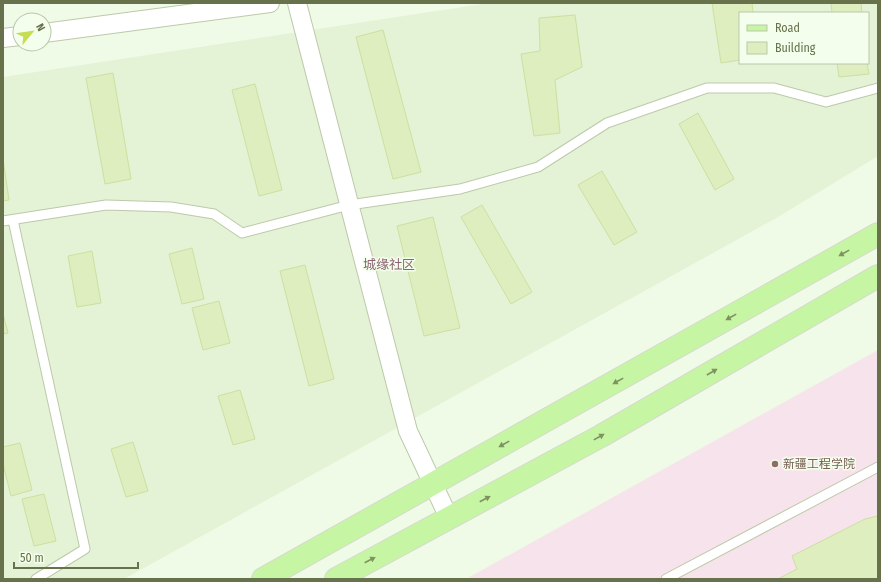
<svg xmlns="http://www.w3.org/2000/svg" width="881" height="582" viewBox="0 0 881 582" font-family="'Fira Sans Condensed','Noto Sans SC',sans-serif">
<style>
.residential{fill:#e4f2d5;fill-rule:evenodd}
.education{fill:#f7e3eb}
.building{fill:#deeebf;stroke:#cce0a1}
.lines{fill:none;stroke-linecap:round;stroke-linejoin:round}
.service-casing{stroke:#bdc9aa;stroke-width:11}
.minor-casing{stroke:#bdc9aa;stroke-width:20}
.primary-casing{stroke:#d7dad0;stroke-width:24}
.service{stroke:#fff;stroke-width:9}
.minor{stroke:#fff;stroke-width:18}
.primary{stroke:#c6f5a3;stroke-width:22}
.oneway{fill:#7f9362}
.education-dot{fill:#8d6e63;stroke:#f4feec;stroke-width:1.5}
.labels{text-anchor:middle;dominant-baseline:central;stroke-width:3;stroke-linejoin:round;paint-order:stroke}
.education-label{font-size:12px;fill:#785e54;stroke:#f4feec;text-anchor:start}
.neighbourhood-label{font-size:13px;fill:#8e6475;stroke:#f4feec}
</style>
<rect width="100%" height="100%" fill="#effbe6"/>
<path class="residential" d="M489,3h389v153l-100,61 -654,362h-121v-502zM740,13h128v50h-128z"/>
<path class="education" d="M878,350v229h-412z"/>
<g class="building">
<path d="M712,3h40l1,10h-13v47l-19,3z"/>
<path d="M831,3h30l1,10h-30z"/>
<path d="M575,15l7,52 -27,13 5,53 -26,3 -13,-82 19,-3 -1,-33z"/>
<path d="M383,30l38,142 -28,7 -37,-142z"/>
<path d="M837,63h30l2,11 -30,3z"/>
<path d="M113,73l18,106 -26,5 -19,-106z"/>
<path d="M255,84l27,106 -23,6 -27,-106z"/>
<path d="M698,113l36,66 -19,11 -36,-66z"/>
<path d="M3,159l6,41 -6,1z"/>
<path d="M602,171l35,61 -23,13 -36,-60z"/>
<path d="M482,205l50,87 -21,12 -50,-87z"/>
<path d="M433,217l27,111 -36,8 -27,-110z"/>
<path d="M192,248l12,51 -22,5 -13,-50z"/>
<path d="M92,251l9,52 -24,4 -9,-51z"/>
<path d="M305,265l29,114 -25,7 -29,-115z"/>
<path d="M219,301l11,42 -27,7 -11,-42z"/>
<path d="M3,314l5,19 -5,1z"/>
<path d="M240,390l15,49 -22,6 -15,-49z"/>
<path d="M133,442l15,49 -22,6 -15,-48z"/>
<path d="M20,443l12,47 -21,6 -8,-32v-17z"/>
<path d="M44,494l12,47 -22,5 -12,-47z"/>
<path d="M878,516v63h-100l19,-10 -5,-13 73,-37z"/>
</g>
<g class="lines">
<defs>
<g id="service">
<path d="M13,220l72,329 -49,30"/>
<path d="M3,221l103,-16 65,2 43,7 28,19 107,-28 111,-16 78,-22 69,-44 100,-35h67l52,14 52,-14"/>
<path d="M666,579l212,-112"/>
</g>
<g id="minor">
<path d="M297,3l111,428 41,87"/>
<path d="M44,33l226,-30"/>
<path d="M3,38l17,-2"/>
</g>
<g id="primary">
<path d="M263,579l615,-345"/>
<path d="M336,579l265,-143 277,-160"/>
</g>
</defs>
<use href="#service" class="service-casing"/>
<use href="#minor" class="minor-casing"/>
<use href="#primary" class="primary-casing"/>
<use href="#service" class="service"/>
<use href="#minor" class="minor"/>
<use href="#primary" class="primary"/>
</g>
<defs><path id="oneway-solid" d="M-6-.8H1V-3.2L6.5 0L1 3.2V.8H-6Z"/></defs>
<g class="oneway">
<use href="#oneway-solid" transform="translate(844 253) rotate(151)"/>
<use href="#oneway-solid" transform="translate(731 317) rotate(151)"/>
<use href="#oneway-solid" transform="translate(712 372) rotate(-30)"/>
<use href="#oneway-solid" transform="translate(618 381) rotate(151)"/>
<use href="#oneway-solid" transform="translate(599 437) rotate(-29)"/>
<use href="#oneway-solid" transform="translate(504 444) rotate(151)"/>
<use href="#oneway-solid" transform="translate(485 499) rotate(-28)"/>
<use href="#oneway-solid" transform="translate(370 560) rotate(-28)"/>
</g>
<circle class="education-dot" cx="775" cy="464" r="4"/>
<g class="labels">
<g class="education-label">
<text x="783" y="464">新疆工程学院</text>
</g>
<g class="neighbourhood-label">
<text x="389" y="264">城缘社区</text>
</g>
</g>
<rect width="881" height="582" fill="none" stroke="#67724c" stroke-width="8"/>
<rect x="739" y="12" width="130" height="52" fill="#f4feec" stroke="#bcc6ac"/>
<rect x="747" y="25" width="20" height="6" fill="#c6f5a3" stroke="#bcc6ac"/>
<text x="775" y="32" font-size="12" fill="#67724c">Road</text>
<rect x="747" y="42" width="20" height="12" fill="#deeebf" stroke="#bcc6ac"/>
<text x="775" y="52" font-size="12" fill="#67724c">Building</text>
<g transform="translate(32 32) rotate(61)"><circle r="19" fill="#f4feec" stroke="#bcc6ac"/>
<path d="M0-3L7 15L0 10L-7 15Z" fill="#c6dd53"/>
<text y="-6" font-size="11" font-weight="bold" text-anchor="middle" fill="#67724c">N</text>
</g>
<path d="M14 562v6h124v-6" fill="none" stroke="#67724c" stroke-width="2"/>
<text x="20" y="562" font-size="12" fill="#67724c" stroke="#f4feec" stroke-width="3" paint-order="stroke">50 m</text>
</svg>
